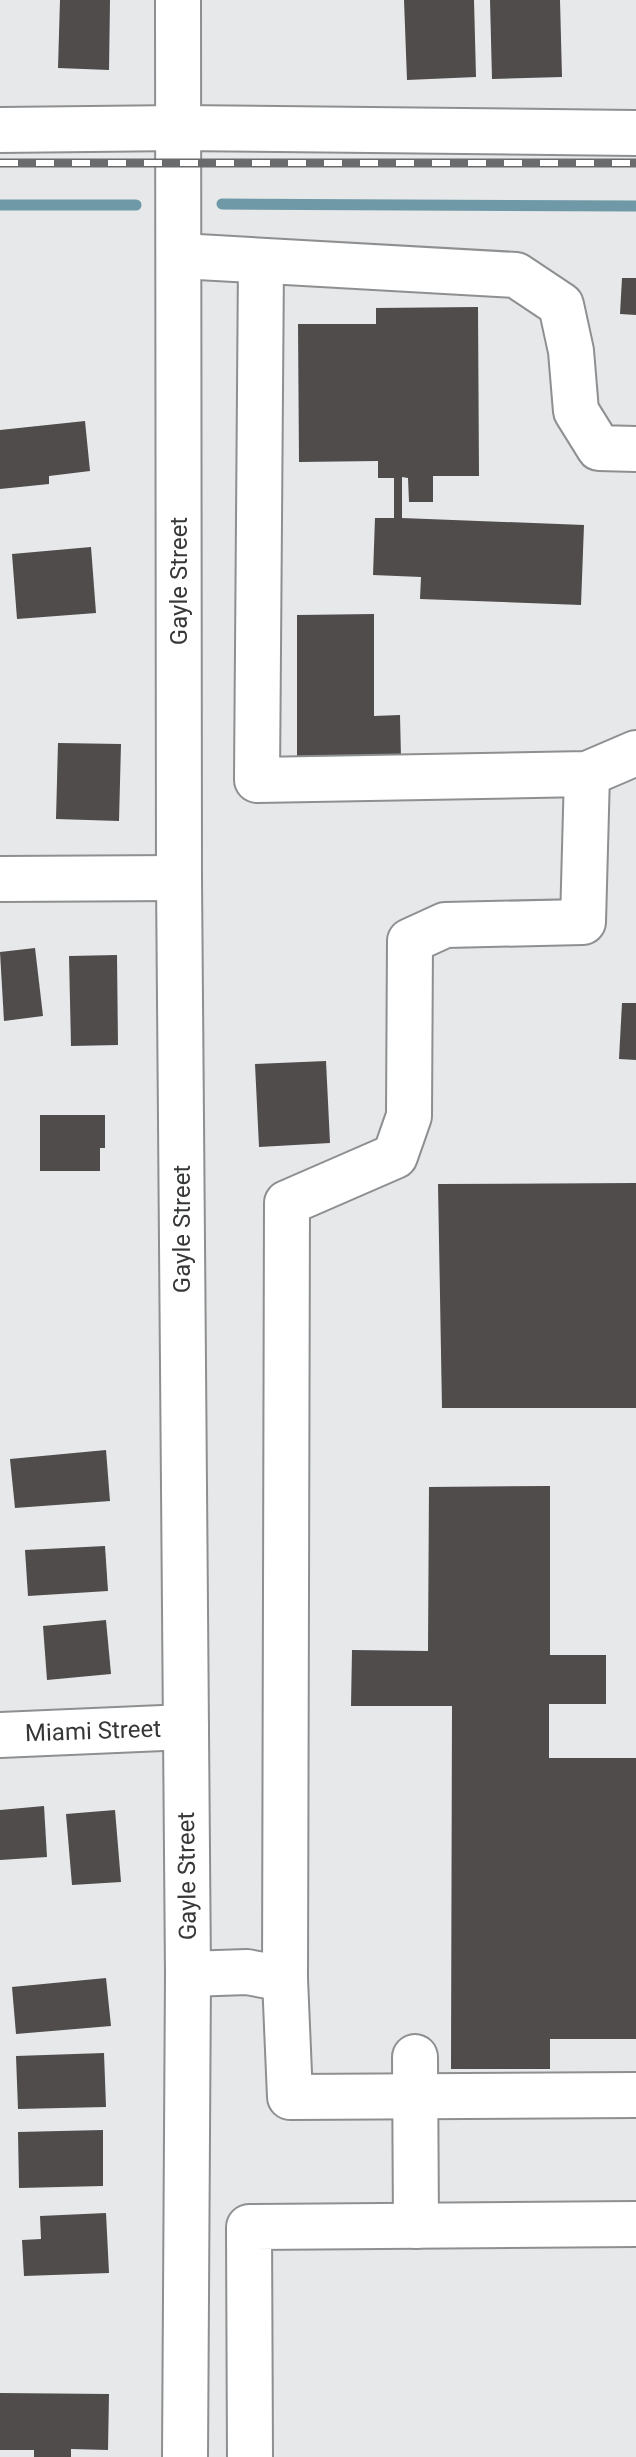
<svg xmlns="http://www.w3.org/2000/svg" width="636" height="2457" viewBox="0 0 636 2457" font-family="Roboto,sans-serif">
<style>
.lines{fill:none;stroke-linecap:round;stroke-linejoin:round}
.stream{stroke:#6f99a6;stroke-width:11}
.building{fill:#4f4c4b}
.minor-casing{stroke:#8d8f91;stroke-width:48}
.minor{stroke:#fff;stroke-width:44}
.rail-casing{stroke:#6a6b6c;stroke-width:9}
.rail{stroke:#fff;stroke-width:6;stroke-dasharray:18;stroke-linecap:butt}
.labels{text-anchor:middle;dominant-baseline:central;stroke-width:8;stroke-linejoin:round;paint-order:stroke}
.street-label{font-size:24px;fill:#363738;stroke:#fff}
</style>
<rect width="100%" height="100%" fill="#e6e8ea"/>
<g class="lines">
<g class="stream">
<path d="M222,204l414,2"/>
<path d="M0,205h136"/>
</g>
</g>
<g class="building">
<path d="M60,0h50l-1,70 -51,-2z"/>
<path d="M404,0h70l2,77 -69,3z"/>
<path d="M490,0h70l2,77 -70,2z"/>
<path d="M622,278h14v37l-16,-1z"/>
<path d="M478,307l1,169h-46v26h-24l-1,-24 -6,-1v41l182,7 -3,80 -161,-6 1,-22 -48,-2 2,-57h19v-40h-16v-17l-79,1 -1,-138h78v-16z"/>
<path d="M85,421l5,50 -41,5v8l-49,5v-59z"/>
<path d="M91,547l5,66 -79,6 -5,-65z"/>
<path d="M374,614v102l26,-1 1,43h-104v-143z"/>
<path d="M58,743l63,1 -2,77 -63,-2z"/>
<path d="M35,948l8,68 -39,5 -4,-69z"/>
<path d="M117,955l1,90 -47,1 -2,-90z"/>
<path d="M622,1003h14v57l-17,-1z"/>
<path d="M326,1061l4,82 -71,4 -4,-83z"/>
<path d="M40,1115h65v33h-5v23h-60z"/>
<path d="M636,1183v225h-194l-4,-224z"/>
<path d="M106,1450l4,51 -95,7 -5,-49z"/>
<path d="M550,1486v169h56v49h-57v54h87v281h-86v30h-99l1,-363h-101l1,-56 76,1 1,-164z"/>
<path d="M105,1546l3,45 -80,5 -3,-46z"/>
<path d="M106,1620l5,54 -64,6 -4,-54z"/>
<path d="M44,1806l3,51 -47,3v-50z"/>
<path d="M115,1810l6,72 -49,3 -6,-71z"/>
<path d="M106,1978l5,48 -95,8 -4,-47z"/>
<path d="M104,2053l2,54 -88,2 -2,-53z"/>
<path d="M103,2130v56l-84,2 -1,-56z"/>
<path d="M106,2213l3,60 -85,3 -2,-36 19,-1 -1,-23z"/>
<path d="M0,2393l109,1 -1,56 -37,-1v8h-37v-7h-34z"/>
</g>
<g class="lines">
<defs>
<g id="minor">
<path d="M178,0l1,878 9,1096 -3,483"/>
<path d="M0,130l179,-2 457,5"/>
<path d="M180,256l336,19 45,30 10,46 5,60 23,37 37,1"/>
<path d="M261,261l-4,519 330,-6 49,-21"/>
<path d="M587,774l-4,148 -138,3 -35,16 -1,175 -14,40 -108,47 -2,776 5,118 346,-2"/>
<path d="M0,879l179,-1"/>
<path d="M0,1735l186,-8"/>
<path d="M188,1974l59,-2 38,7"/>
<path d="M415,2057l1,169"/>
<path d="M250,2457l-1,-230 387,-3"/>
</g>
</defs>
<use href="#minor" class="minor-casing"/>
<use href="#minor" class="minor"/>
<defs>
<path id="rail" d="M0,163h636"/>
</defs>
<use href="#rail" class="rail-casing"/>
<use href="#rail" class="rail"/>
</g>
<g class="labels">
<g class="street-label">
<text transform="translate(179 581) rotate(-90)">Gayle Street</text>
<text transform="translate(182 1229) rotate(-90)">Gayle Street</text>
<text transform="translate(93 1731) rotate(-2)">Miami Street</text>
<text transform="translate(187 1876) rotate(-91)">Gayle Street</text>
</g>
</g>
</svg>
